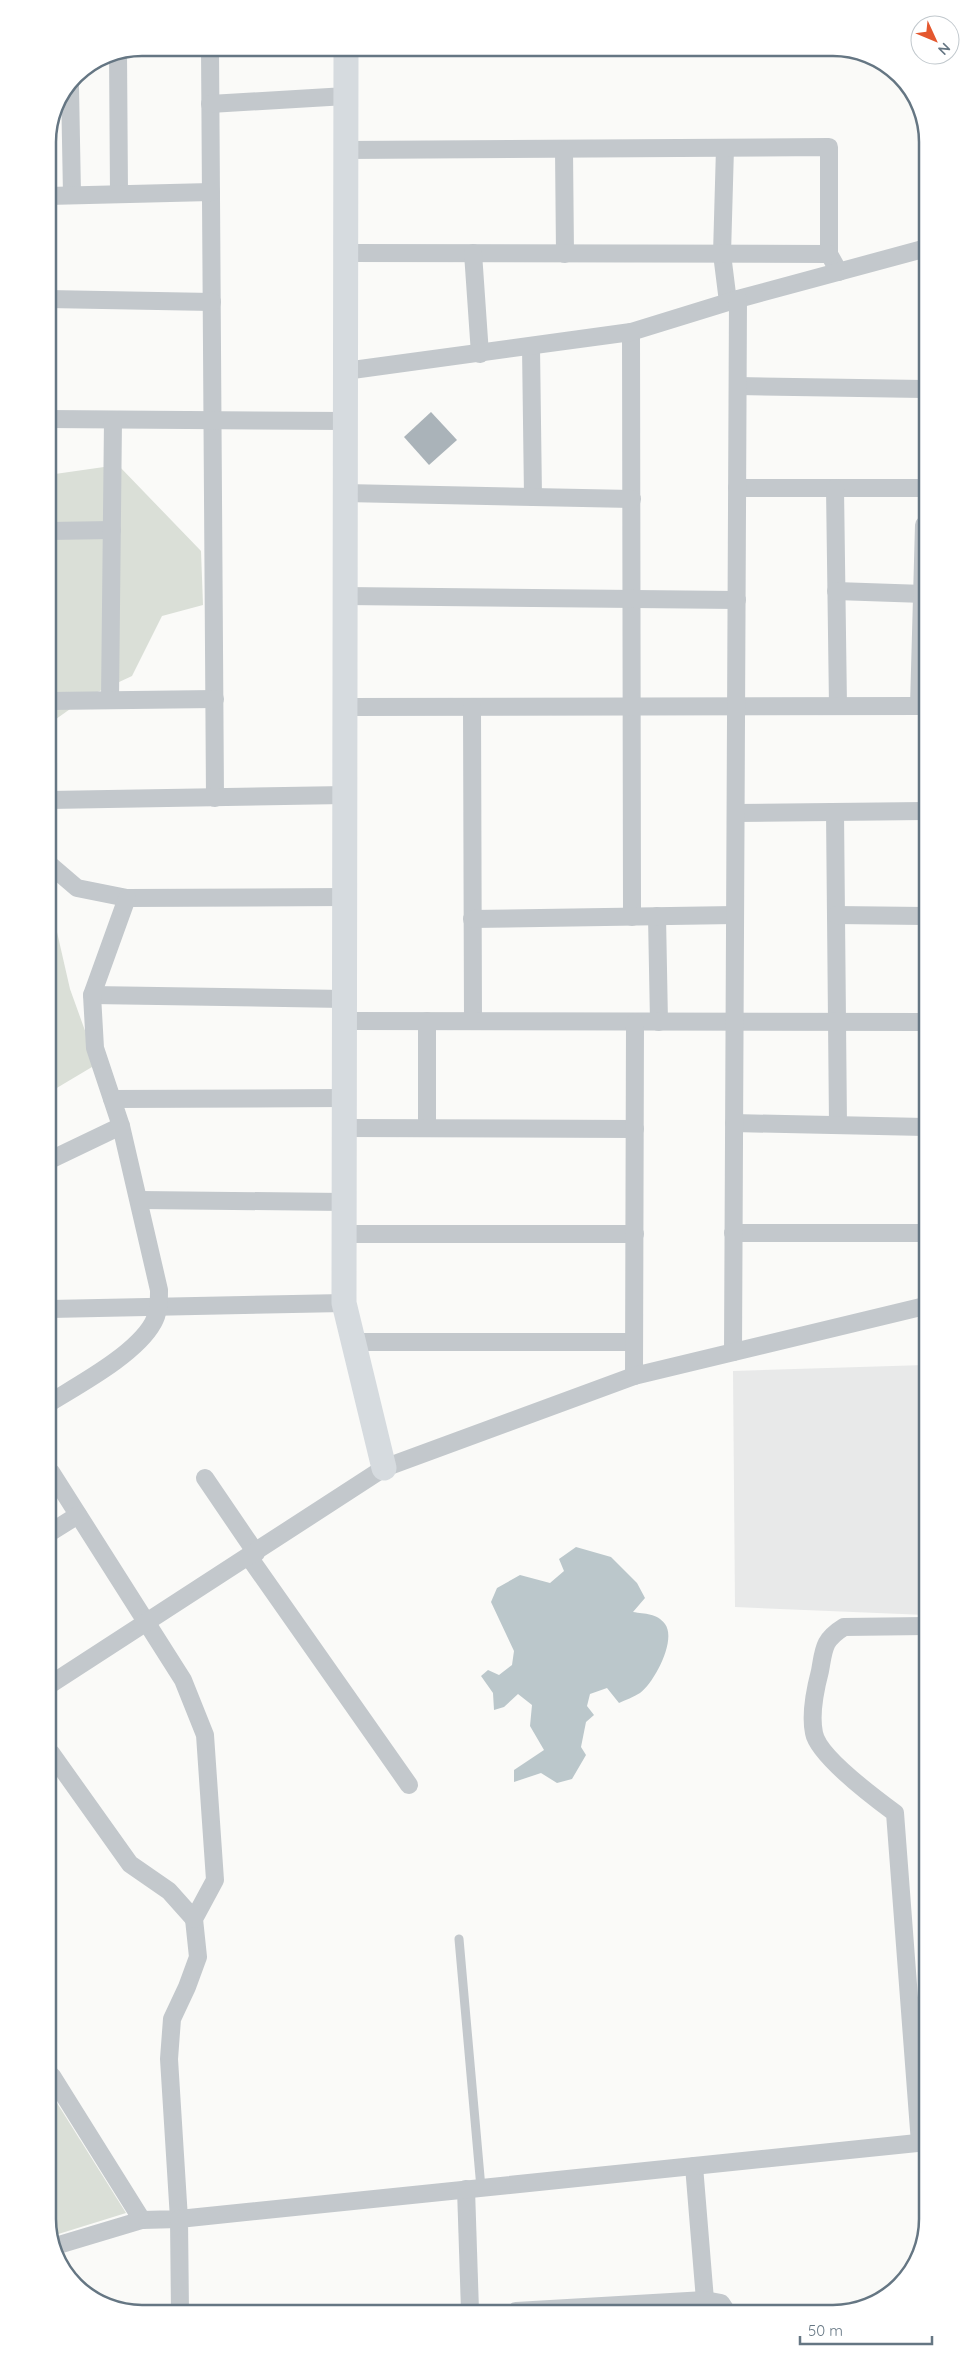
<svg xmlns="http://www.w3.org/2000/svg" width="975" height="2361" viewBox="0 0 975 2361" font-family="Quicksand,sans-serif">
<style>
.built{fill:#e8e9e9}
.green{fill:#dadfd7}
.water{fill:#bbc7cb}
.building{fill:#aab3b9}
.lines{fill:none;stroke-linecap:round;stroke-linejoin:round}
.lane{stroke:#c3c8cc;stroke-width:9}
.street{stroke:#c3c8cc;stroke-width:18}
.secondary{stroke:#d6dbdf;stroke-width:25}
.rim{fill:none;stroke:#657683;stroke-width:2.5}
</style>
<rect width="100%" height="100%" fill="#fafaf8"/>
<path class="built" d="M925,1365l1,250 -191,-8 -2,-236z"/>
<g class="green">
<path d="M118,465l83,86 2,54 -41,11 -30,60 -45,21 -38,27 -1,-249z"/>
<path d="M49,897l21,92 27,75 -47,28z"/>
<path d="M52,2095l74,118 -74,23z"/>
</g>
<path class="water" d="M576,1547l35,10 26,26 8,15 -12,14c12,2 24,1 32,12 12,16 -11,59 -25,69 -6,4 -15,7 -21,10l-12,-15 -17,6 -3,12 7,9 -8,7 -5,25 5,8 -14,24 -15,4 -16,-10 -27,9v-12l30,-20 -14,-24 2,-21 -14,-11 -14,13 -10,3 -1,-17 -12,-17 7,-6 11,5 13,-10 2,-14 -23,-49 6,-14 23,-13 30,8 14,-12 -5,-12z"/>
<path class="building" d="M431,412l26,28 -28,25 -25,-28z"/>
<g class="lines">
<path class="lane" d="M459,1939l22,249"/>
<g class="street">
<path d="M210,48l5,750"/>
<path d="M118,52l1,142"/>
<path d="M70,87l2,108"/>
<path d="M210,104l136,-8"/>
<path d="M725,148l-3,106 6,48"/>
<path d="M346,150l483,-3v107l10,18"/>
<path d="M564,150l1,104"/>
<path d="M48,196l163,-4"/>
<path d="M346,253l483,1"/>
<path d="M473,253l7,101"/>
<path d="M48,299l164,3"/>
<path d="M631,332l1,585"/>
<path d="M531,347l2,150"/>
<path d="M345,371l286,-39 107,-33 185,-50"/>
<path d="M738,386l185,3"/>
<path d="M48,419l297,2"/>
<path d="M737,488h186"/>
<path d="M835,488l3,218"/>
<path d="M345,493l287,6"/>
<path d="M49,531l63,-1"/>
<path d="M836,591l88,3"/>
<path d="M345,596l392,4"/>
<path d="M110,700l3,-280"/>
<path d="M49,701l166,-2"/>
<path d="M919,706l5,-181"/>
<path d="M345,707l579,-1"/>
<path d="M472,707l1,314"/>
<path d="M49,800l296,-5"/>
<path d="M835,812l3,313"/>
<path d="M736,813l188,-2"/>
<path d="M49,864l28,24 50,10 218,-1"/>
<path d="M836,915l88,1"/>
<path d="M657,916l2,106"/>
<path d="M472,919l263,-4"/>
<path d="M92,995l252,4"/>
<path d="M344,1021l581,1"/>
<path d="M427,1021v107"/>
<path d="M112,1099l232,-1"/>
<path d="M734,1123l191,4"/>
<path d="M345,1128l290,1"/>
<path d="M50,1160l71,-34"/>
<path d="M140,1200l204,2"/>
<path d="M733,1233h192"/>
<path d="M344,1234h291"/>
<path d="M50,1309l294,-6"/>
<path d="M353,1342h281"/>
<path d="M733,1352l5,-1053"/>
<path d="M634,1376l1,-354"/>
<path d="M51,1402c29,-18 85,-48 102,-79 6,-10 6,-22 6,-33l-38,-164 -26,-78 -3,-53 35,-97"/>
<path d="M51,1472l132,208 22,55 10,145 -21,39 4,38 -11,30 -15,32 -3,40 10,160 -37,1 -90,27"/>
<path d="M205,1478l51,75"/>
<path d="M51,1532l27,-17"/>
<path d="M249,1557l160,228"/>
<path d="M51,1684l333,-216 250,-92 291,-70"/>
<path d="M51,1753l79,111 39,27 25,28"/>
<path d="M52,2076l90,144"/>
<path d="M920,2143l-25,-330c-19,-14 -77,-57 -81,-80 -4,-19 1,-43 6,-62 4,-22 3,-31 24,-44l82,-1"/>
<path d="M694,2166l11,134"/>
<path d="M466,2189l4,122"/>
<path d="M516,2311l189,-11 16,3 4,6"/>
<path d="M180,2313l-1,-94 748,-77"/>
</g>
<path class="secondary" d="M346,48l-2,1255 40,165"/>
</g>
<path d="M0 0H975V2361H0ZM142 56H833A86 86 0 0 1 919 142V2219A86 86 0 0 1 833 2305H142A86 86 0 0 1 56 2219V142A86 86 0 0 1 142 56Z" fill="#fff" fill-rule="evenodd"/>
<path class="rim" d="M142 56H833A86 86 0 0 1 919 142V2219A86 86 0 0 1 833 2305H142A86 86 0 0 1 56 2219V142A86 86 0 0 1 142 56Z"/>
<g transform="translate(935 40) rotate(134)"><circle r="24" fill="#ffffff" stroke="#c1c8cd"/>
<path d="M0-4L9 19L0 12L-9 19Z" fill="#e4572e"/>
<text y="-8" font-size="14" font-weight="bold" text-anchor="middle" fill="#657683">N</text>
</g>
<path d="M800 2336v8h132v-8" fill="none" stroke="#657683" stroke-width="2.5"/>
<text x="808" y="2336" font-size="15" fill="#657683" stroke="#ffffff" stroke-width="4" paint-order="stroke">50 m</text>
</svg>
